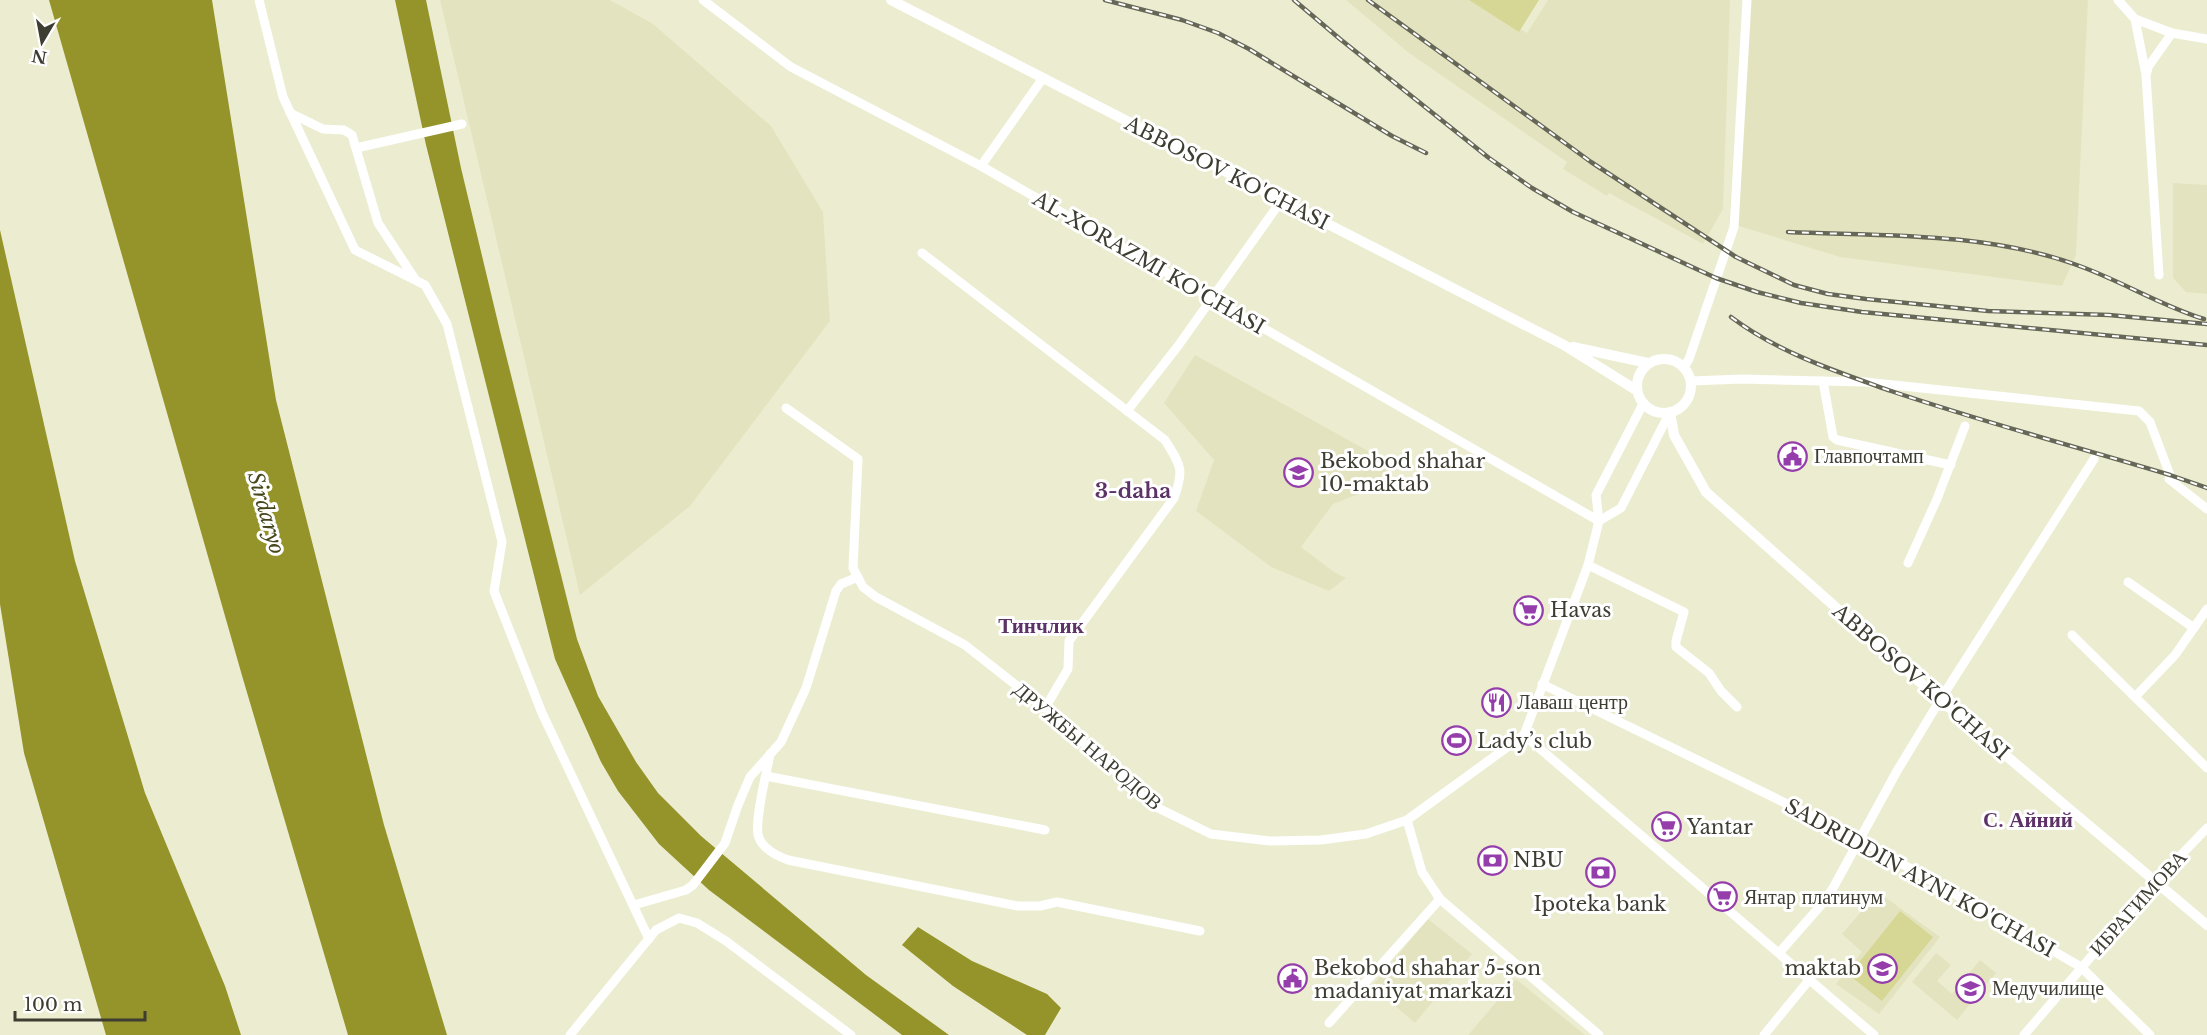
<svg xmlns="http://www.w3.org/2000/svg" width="2207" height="1035" viewBox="0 0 2207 1035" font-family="'Libre Baskerville',serif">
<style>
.built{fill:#e3e4bf}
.green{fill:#d6d794}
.water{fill:#94942a}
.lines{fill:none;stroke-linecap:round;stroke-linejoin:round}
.minor{stroke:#fff;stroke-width:9}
.major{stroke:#fff;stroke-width:10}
.rail-casing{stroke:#676758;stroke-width:4.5}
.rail{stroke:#fff;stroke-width:2;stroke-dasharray:7;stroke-linecap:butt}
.labels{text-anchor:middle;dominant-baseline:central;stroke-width:6;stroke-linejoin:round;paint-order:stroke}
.street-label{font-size:20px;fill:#3d3d32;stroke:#fff}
.poi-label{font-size:20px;fill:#3d3d32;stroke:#fff;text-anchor:start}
.neighbourhood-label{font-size:21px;font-weight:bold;fill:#5c3267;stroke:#fff}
.water-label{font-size:21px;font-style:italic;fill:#47471d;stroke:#fff}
</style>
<rect width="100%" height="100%" fill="#ecedd0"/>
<g class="built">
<path d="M440,0h170l43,24 118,102 52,86 7,109 -140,185 -110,89z"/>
<path d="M1346,0h127l54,33 21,-33h182l-7,209 -20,35 -94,-51 -2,3 -44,-27 4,-7 -158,-109z"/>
<path d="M1744,0h344l-12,255 -14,31 -222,-29 -111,-34z"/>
<path d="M2173,183l34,2v109l-21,-2 -13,-14z"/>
<path d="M1195,355l175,97 14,13 8,16 -59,23 -32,43 33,25 12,6 -17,13 -58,-24 -75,-56 18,-51 -50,-57z"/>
<path d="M1878,892l62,45 -61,77 -43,-30 26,-32 -20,-18z"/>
<path d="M1428,919l44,35 -57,69 -43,-37z"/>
<path d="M1936,953l15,12 -14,16 15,13 28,-34 16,13 -39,47 -45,-38z"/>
<path d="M1516,979l69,56h-117z"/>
</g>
<g class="green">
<path d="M1469,0h70l-20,32z"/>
<path d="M1900,911l33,26 -51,64 -33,-26z"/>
</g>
<g class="water">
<path d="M49,0h163l64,400 108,425 63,210h-99l-105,-356z"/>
<path d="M395,0h31l35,168 39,163 77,308 21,57 38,66 22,31 43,43 165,139 83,60h-47l-193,-145 -50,-46 -41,-53 -17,-29 -46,-103 -129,-514z"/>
<path d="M0,230l75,331 70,232 80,193 16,49h-135l-82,-282 -24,-149z"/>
<path d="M918,927l54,34 75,33 14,14 -16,27h-18l-74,-49 -51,-41z"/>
</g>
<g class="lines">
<g class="minor">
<path d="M259,0l24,97 72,153 70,35 22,39 55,218 -8,49 48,122 107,226"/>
<path d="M703,0l88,67 190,99 618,355"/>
<path d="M2118,0l17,19 37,14 35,6"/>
<path d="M2135,19l11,56 13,200"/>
<path d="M2147,72l1,-5 24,-34"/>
<path d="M290,113l33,16 21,1 8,5 26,88 37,56"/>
<path d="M356,148l106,-24"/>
<path d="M981,166l62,-88"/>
<path d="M922,253l243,187c15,25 20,28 9,58l-105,143 -1,28 -23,39"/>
<path d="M1684,367l5,-8 45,-132 13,-227"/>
<path d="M1691,381l51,-2 123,3 274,29 11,11 20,53 -1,4 38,30"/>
<path d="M1823,381l10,56 4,3 114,25"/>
<path d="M786,408l72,51 -5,109 10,19 13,10 89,48 80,63 109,98 57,28 59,7 51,-1 45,-6 41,-14 117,-85"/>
<path d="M1127,411l51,-65 103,-145"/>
<path d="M1599,521l22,-13 49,-96"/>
<path d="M1908,563l29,-64 28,-73"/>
<path d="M1588,565l96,47 -8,29v6l33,26 12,18 16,16"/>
<path d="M2128,582l66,46"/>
<path d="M2072,635l135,133"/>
<path d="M1542,684l317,155 222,128 69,68"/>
<path d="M2135,697l40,-42 32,-46"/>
<path d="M1524,735l350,300"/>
<path d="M1524,735l64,-170 11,-44 -3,-26 47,-91"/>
<path d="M770,754c-3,18 -17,70 -11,84 5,12 18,18 29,22l230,46h22l17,-4 143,29"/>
<path d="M766,776l279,54"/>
<path d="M1407,820l15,52 18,27 159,136"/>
<path d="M634,905l52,-15 7,-5 32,-42 13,-38 12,-28 31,-35 25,-54 30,-97 5,-7 17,-7"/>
<path d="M1779,953l43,-49 11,-16 64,-117 43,-71 154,-241"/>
<path d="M1329,1023l111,-124"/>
<path d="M570,1035l86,-105 23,-12 18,5 29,18 125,94"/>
<path d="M1764,1035l46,-56"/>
<path d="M2024,1035l131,-153 52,-54"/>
</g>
<g class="major">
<path d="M891,0l673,345 72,45"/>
<path d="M1573,347l75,16"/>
<circle cx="1664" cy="386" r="27"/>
<path d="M1670,412l4,23 32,57 234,208 267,225"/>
</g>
<defs>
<g id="rail">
<path d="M1105,0l77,20 36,13 31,16 143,87 34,17"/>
<path d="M1294,0l46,39 149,119 43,30 41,24 143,66 41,14 44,11 61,9 345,33"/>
<path d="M1368,0l223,162 145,95 58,28 34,9 38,5 122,12 121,4 98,9"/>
<path d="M1788,232c95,4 195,0 286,32 44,15 85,41 130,55"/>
<path d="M1731,317c48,36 104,54 160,74 92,31 186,56 279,84l37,13"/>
</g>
</defs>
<use href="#rail" class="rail-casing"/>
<use href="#rail" class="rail"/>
</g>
<defs>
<symbol id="civic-ring" viewBox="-11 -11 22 22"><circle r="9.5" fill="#fff" stroke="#953eab" stroke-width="1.5"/><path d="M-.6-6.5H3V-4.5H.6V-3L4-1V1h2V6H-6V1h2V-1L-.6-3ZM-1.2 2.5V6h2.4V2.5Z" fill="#953eab"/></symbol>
<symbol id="school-ring" viewBox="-11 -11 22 22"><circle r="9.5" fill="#fff" stroke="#953eab" stroke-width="1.5"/><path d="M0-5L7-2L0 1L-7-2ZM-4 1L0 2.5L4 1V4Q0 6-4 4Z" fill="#953eab"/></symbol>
<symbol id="supermarket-ring" viewBox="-11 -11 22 22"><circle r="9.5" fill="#fff" stroke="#953eab" stroke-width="1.5"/><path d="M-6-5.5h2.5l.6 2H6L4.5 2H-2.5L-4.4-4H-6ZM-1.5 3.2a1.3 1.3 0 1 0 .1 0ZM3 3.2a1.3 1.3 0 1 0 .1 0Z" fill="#953eab"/></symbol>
<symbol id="restaurant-ring" viewBox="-11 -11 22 22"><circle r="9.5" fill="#fff" stroke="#953eab" stroke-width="1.5"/><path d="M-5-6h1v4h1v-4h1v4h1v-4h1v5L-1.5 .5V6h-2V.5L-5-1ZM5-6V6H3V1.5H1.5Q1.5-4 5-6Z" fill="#953eab"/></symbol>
<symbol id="stadium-ring" viewBox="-11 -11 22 22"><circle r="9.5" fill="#fff" stroke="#953eab" stroke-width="1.5"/><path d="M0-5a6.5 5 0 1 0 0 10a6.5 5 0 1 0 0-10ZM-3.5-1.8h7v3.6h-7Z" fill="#953eab"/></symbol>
<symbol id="bank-ring" viewBox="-11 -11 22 22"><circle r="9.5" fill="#fff" stroke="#953eab" stroke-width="1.5"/><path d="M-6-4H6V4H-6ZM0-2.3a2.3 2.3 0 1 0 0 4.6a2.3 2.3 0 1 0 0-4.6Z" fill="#953eab"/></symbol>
<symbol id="university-ring" viewBox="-11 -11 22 22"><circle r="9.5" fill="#fff" stroke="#953eab" stroke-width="1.5"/><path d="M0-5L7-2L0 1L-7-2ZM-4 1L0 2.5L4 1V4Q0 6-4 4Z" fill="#953eab"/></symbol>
</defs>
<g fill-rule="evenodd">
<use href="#civic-ring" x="1776" y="440" width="33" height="33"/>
<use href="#school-ring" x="1282" y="456" width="33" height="33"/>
<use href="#supermarket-ring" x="1512" y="594" width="33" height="33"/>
<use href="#restaurant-ring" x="1480" y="686" width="33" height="33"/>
<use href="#stadium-ring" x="1440" y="724" width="33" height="33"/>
<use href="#supermarket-ring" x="1650" y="810" width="33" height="33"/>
<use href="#bank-ring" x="1476" y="844" width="33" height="33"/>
<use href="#bank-ring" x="1584" y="856" width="33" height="33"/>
<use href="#supermarket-ring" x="1706" y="880" width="33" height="33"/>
<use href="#school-ring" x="1866" y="952" width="33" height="33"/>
<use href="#civic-ring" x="1276" y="962" width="33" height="33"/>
<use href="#university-ring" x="1954" y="972" width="33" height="33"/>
</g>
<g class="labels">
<g class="street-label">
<text transform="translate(1227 173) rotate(27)">ABBOSOV KO'CHASI</text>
<text transform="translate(1149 263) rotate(30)">AL-XORAZMI KO'CHASI</text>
<text transform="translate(1921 682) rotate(41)">ABBOSOV KO'CHASI</text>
<text transform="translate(1088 746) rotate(40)">ДРУЖБЫ НАРОДОВ</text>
<text transform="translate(1920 878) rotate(29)">SADRIDDIN AYNI KO'CHASI</text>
<text transform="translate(2138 903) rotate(-48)">ИБРАГИМОВА</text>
</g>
<g class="poi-label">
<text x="1814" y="456">Главпочтамп</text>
<text x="1320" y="461">Bekobod shahar<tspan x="1320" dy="23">10-maktab</tspan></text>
<text x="1550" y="610">Havas</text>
<text x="1517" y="702">Лаваш центр</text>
<text x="1477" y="741">Lady’s club</text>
<text x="1687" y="827">Yantar</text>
<text x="1513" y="860">NBU</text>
<text x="1744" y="897">Янтар платинум</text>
<text x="1600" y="904" text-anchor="middle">Ipoteka bank</text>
<text x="1314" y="968">Bekobod shahar 5-son<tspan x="1314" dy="23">madaniyat markazi</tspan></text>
<text x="1861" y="968" text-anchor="end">maktab</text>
<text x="1992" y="988">Медучилище</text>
</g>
<g class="neighbourhood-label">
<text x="1133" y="491">3-daha</text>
<text x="1041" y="626">Тинчлик</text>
<text x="2028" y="820">С. Айний</text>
</g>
<g class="water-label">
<text transform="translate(266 513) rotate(74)">Sirdaryo</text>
</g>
</g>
<g transform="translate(42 42) rotate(190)" stroke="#ffffff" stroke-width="4.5" paint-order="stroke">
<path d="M0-4.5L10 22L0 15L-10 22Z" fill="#3d3d32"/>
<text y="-9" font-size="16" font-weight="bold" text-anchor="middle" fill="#3d3d32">N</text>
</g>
<path d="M15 1011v9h130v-9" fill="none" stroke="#3d3d32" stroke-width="3"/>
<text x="24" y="1011" font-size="18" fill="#3d3d32" stroke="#ffffff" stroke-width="4.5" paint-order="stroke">100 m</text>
</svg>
